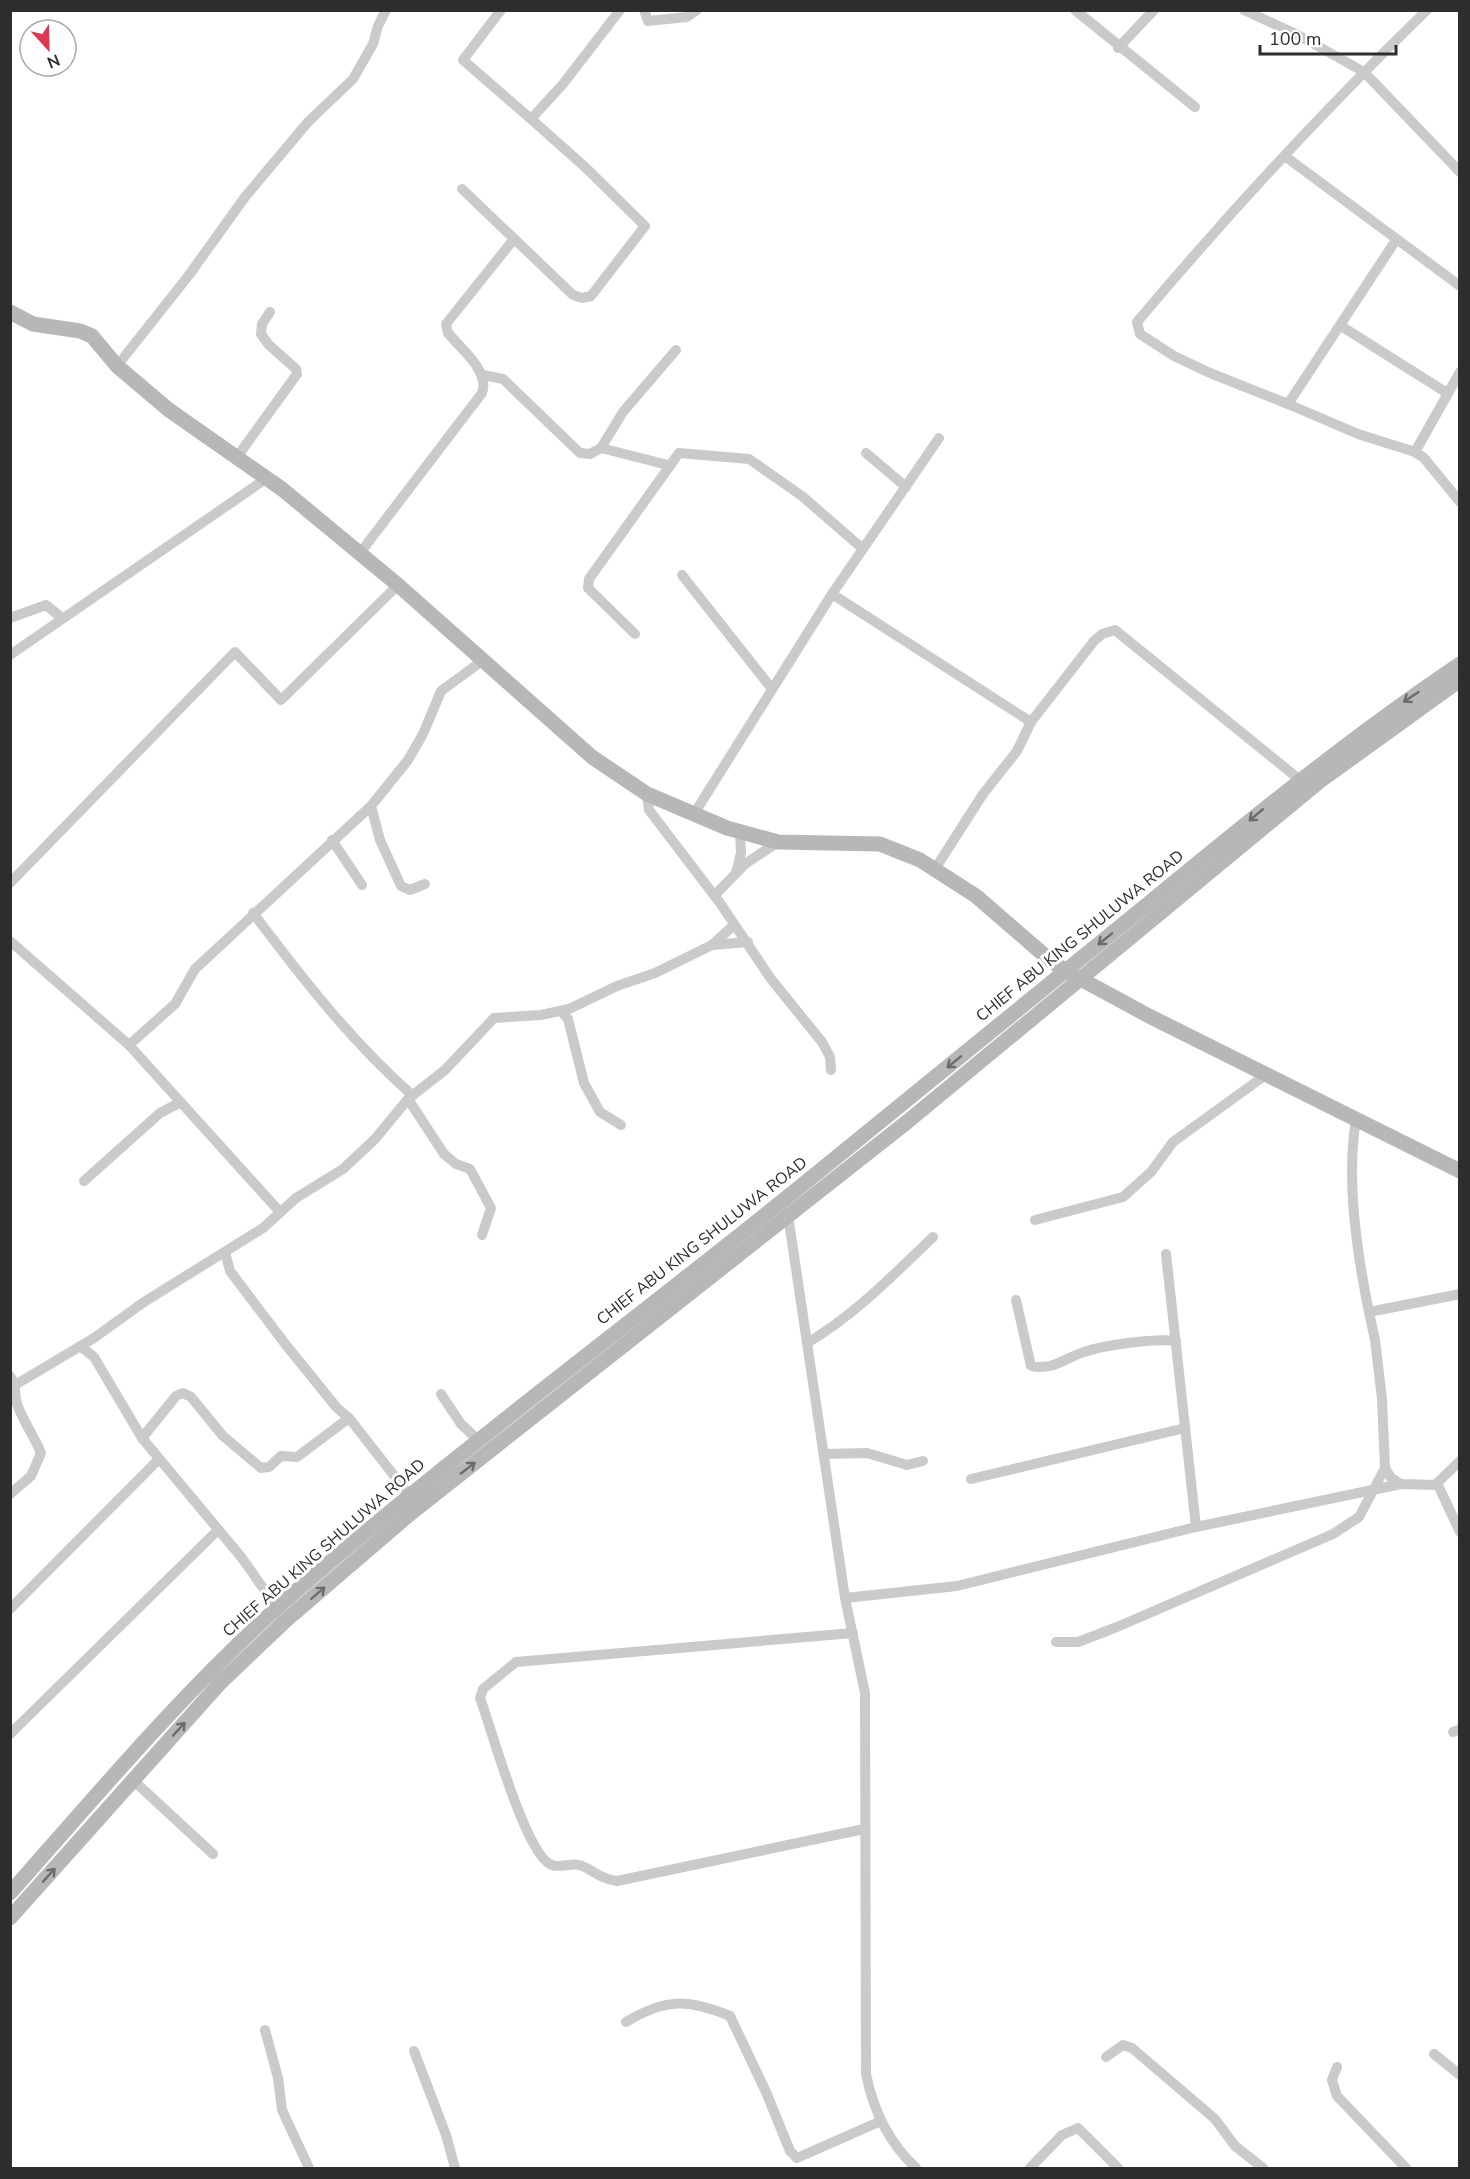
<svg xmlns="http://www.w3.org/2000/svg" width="1470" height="2179" viewBox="0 0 1470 2179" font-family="'Nunito Sans',sans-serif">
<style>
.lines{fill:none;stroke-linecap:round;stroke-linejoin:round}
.street{stroke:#cacaca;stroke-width:10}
.secondary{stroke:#b7b7b7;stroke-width:15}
.oneway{stroke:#6b6b6b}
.labels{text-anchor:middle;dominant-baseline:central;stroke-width:6;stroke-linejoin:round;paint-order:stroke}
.street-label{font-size:16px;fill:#2d2d2d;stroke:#fff}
</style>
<rect width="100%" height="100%" fill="#fff"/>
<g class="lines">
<g class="street">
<path d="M501,10l-38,50 68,59 32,-35 57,-74"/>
<path d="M644,10l4,11 39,-4 10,-7"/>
<path d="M1075,10l120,97"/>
<path d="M1244,10l54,25 66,37 96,100"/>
<path d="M1118,48l36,-38"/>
<path d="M1286,157l174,129"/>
<path d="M462,189l111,106 9,3 9,-2 54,-70 -60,-59 -54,-48"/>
<path d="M1396,240l-108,164 70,30 57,18"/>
<path d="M1341,326l106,67"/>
<path d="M117,366l72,-91 56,-78 63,-75 45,-43 20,-35 5,-18 8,-16"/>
<path d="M1460,372l-45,80 9,6 36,44"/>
<path d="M483,375l20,4 77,74 10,1 11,-6 67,17"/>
<path d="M1288,404l-78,-31 -36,-17 -34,-22 -3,-12c91,-108 189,-214 290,-312"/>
<path d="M601,448l22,-36 53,-62"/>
<path d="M866,453l40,34"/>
<path d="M237,457l60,-83 -1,-5 -27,-24 -8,-11 1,-10 8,-12"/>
<path d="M360,553l122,-160c8,-22 -21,-44 -34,-60l-2,-9 68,-85"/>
<path d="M682,575l90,114"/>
<path d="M832,594l199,128"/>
<path d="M10,618l36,-13 16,13"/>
<path d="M635,634l-47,-46 1,-9 90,-126 70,6 53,37 61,53"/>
<path d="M10,655l257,-177"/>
<path d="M647,794l2,16 71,93 51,76 51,63 8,15 1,13"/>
<path d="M371,806l9,34 21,46 9,4 15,-6"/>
<path d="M694,814l138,-220 107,-156"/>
<path d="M332,840l30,45"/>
<path d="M935,869l48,-75 34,-43 14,-29 63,-81 8,-7 13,-4 185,150"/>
<path d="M736,873l5,-20 -1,-21"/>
<path d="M10,883l225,-231 46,48 117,-115"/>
<path d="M715,895l30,-31 33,-22"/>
<path d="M253,913c49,65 98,128 159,182"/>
<path d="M10,941l119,104 151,167"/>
<path d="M712,945l36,-3"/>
<path d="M561,1011l7,8 16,64 16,29 21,13"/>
<path d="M129,1045l46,-41 20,-35 176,-163 37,-46 15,-26 18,-43 41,-30"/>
<path d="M408,1099l36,55 12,10 14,5 21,39 -9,27"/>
<path d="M1356,1120c-10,58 1,134 13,192"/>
<path d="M84,1181l76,-68 21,-11"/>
<path d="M788,1215l57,383 20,95 1,381c7,35 23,69 50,94"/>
<path d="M1035,1220l88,-23 28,-25 22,-30 94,-68"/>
<path d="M225,1252l5,19 56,74 51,63 12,10 61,78"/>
<path d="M1166,1254l30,273"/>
<path d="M1460,1294l-91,18 6,28 7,59 3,69 6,10 10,6 37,1 22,47"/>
<path d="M1016,1300l15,66c21,5 34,-8 53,-14 20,-7 71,-14 92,-11"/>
<path d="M807,1343c48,-28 86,-68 126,-106"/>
<path d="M80,1346l14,11 48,81 100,120 35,50"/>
<path d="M10,1376c7,9 4,17 7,28 6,17 17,32 24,49l-10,23 -21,18"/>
<path d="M10,1388l84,-50 50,-36 119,-74 33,-30 47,-29 32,-30 33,-40 37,-29 49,-52 47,-3 28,-6 48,-23 38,-13 57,-28 22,-20"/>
<path d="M441,1394l20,30 17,16"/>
<path d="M142,1438l34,-42 7,-3 8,4 32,39 38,32 8,-1 12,-11 16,1 52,-39"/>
<path d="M824,1454l43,-1 40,12 16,-4"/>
<path d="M971,1479l214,-51"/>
<path d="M1436,1484l24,-23"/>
<path d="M845,1598l112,-12 239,-59 205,-43"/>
<path d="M10,1609l149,-150"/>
<path d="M853,1633l-337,29 -33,27 -3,9c11,29 46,159 72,167 8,3 19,-2 27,0 13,3 17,13 38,16l247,-52"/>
<path d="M1056,1642h22l39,-15 216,-93 26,-17 26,-49"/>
<path d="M1453,1732l7,-3"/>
<path d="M10,1734l208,-204"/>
<path d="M133,1780l80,74"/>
<path d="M626,2022c40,-24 62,-23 104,-6l36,76 24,59 7,7 84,-37"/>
<path d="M265,2030l13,48 4,32 27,58"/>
<path d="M414,2051l32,84 9,33"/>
<path d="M1434,2054l26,21"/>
<path d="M1106,2057l17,-12 9,3 83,71 20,27 28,22"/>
<path d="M1337,2067l-5,13 5,16 69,72"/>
<path d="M1030,2168l32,-33 16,-7 40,40"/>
</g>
<g class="secondary">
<path d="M10,312l23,12 47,7 12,5 25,30 52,44 113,79 116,96 194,172 55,37 80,34 51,14 102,2 40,16 56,36 75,65 15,10 83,45 311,155"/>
<path d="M10,1893c87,-98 171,-199 268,-286 175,-154 364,-291 544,-438 109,-88 218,-177 327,-266 101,-83 201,-165 311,-239"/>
<path d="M10,1918l210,-235 65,-62 126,-108 496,-391 413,-341 140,-101"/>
</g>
</g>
<defs><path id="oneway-shaft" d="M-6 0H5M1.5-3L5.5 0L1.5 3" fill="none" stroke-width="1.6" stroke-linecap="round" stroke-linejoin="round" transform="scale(1.5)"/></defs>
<g class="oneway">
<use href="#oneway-shaft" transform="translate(1411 697) rotate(146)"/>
<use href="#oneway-shaft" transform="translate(1256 815) rotate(140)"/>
<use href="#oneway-shaft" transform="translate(1105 939) rotate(141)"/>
<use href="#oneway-shaft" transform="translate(954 1062) rotate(141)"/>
<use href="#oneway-shaft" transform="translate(468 1468) rotate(-38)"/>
<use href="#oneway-shaft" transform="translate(318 1593) rotate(-41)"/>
<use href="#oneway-shaft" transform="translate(179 1729) rotate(-48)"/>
<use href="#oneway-shaft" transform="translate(49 1875) rotate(-48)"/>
</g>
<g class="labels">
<g class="street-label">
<text transform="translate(1080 936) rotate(-39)">CHIEF ABU KING SHULUWA ROAD</text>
<text transform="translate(702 1241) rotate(-38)">CHIEF ABU KING SHULUWA ROAD</text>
<text transform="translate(324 1548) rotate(-41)">CHIEF ABU KING SHULUWA ROAD</text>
</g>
</g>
<rect width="1470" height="2179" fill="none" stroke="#2d2d2d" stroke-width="24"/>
<g transform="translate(48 48) rotate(158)"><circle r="28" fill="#ffffff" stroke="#ababab" stroke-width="1.5"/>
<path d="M0-4.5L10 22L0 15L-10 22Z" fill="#da3853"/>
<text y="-9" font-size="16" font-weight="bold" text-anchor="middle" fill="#2d2d2d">N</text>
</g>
<path d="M1260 45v9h136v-9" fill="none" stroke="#2d2d2d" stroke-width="3"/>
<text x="1269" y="45" font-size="18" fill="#2d2d2d" stroke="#ffffff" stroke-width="4.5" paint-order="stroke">100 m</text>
</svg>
